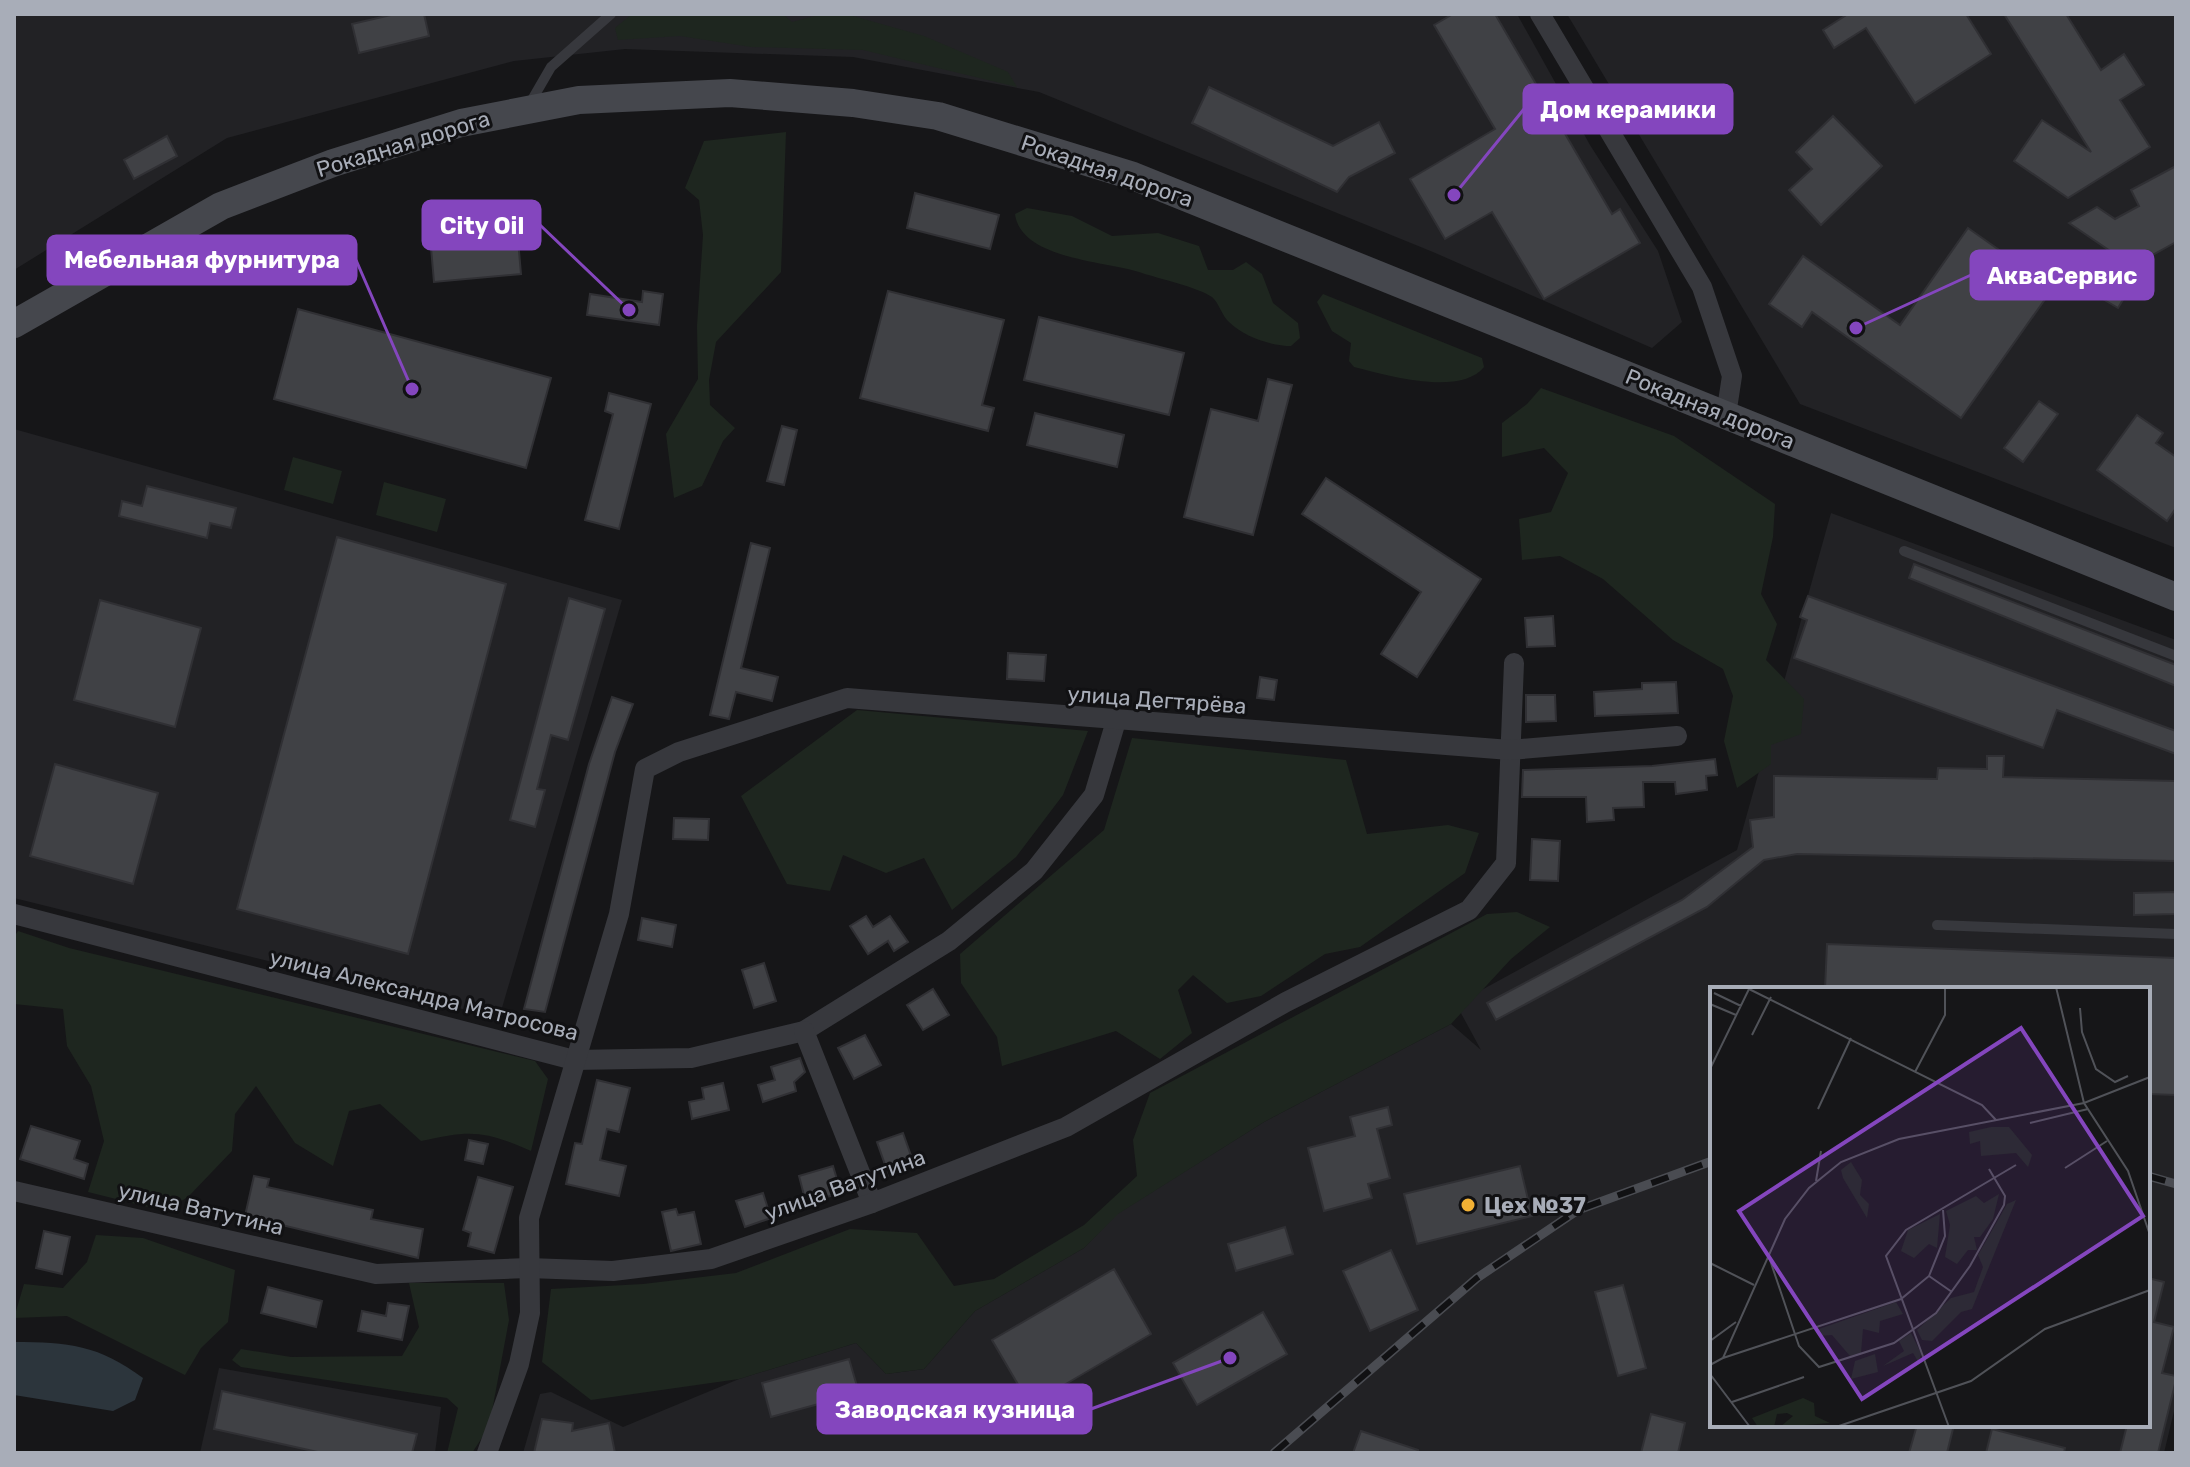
<svg xmlns="http://www.w3.org/2000/svg" width="2190" height="1467" viewBox="0 0 2190 1467" font-family="Rubik,sans-serif">
<style>
.built{fill:#222225;fill-rule:evenodd}
.green{fill:#1e261f}
.water{fill:#2c353c}
.building{fill:#404145;stroke:#303034;stroke-width:2}
.lines{fill:none;stroke-linecap:round;stroke-linejoin:round}
.lane{stroke:#37383d;stroke-width:10}
.street{stroke:#37383d;stroke-width:20}
.secondary{stroke:#45474d;stroke-width:28}
.rail-casing{stroke:#4a4c52;stroke-width:9}
.rail{stroke:#111113;stroke-width:6;stroke-dasharray:18;stroke-linecap:butt}
.poi-dot{fill:#f2b134;stroke:#111113;stroke-width:3}
.labels{text-anchor:middle;dominant-baseline:central;stroke-width:6;stroke-linejoin:round;paint-order:stroke}
.street-label{font-size:22px;fill:#a8adb8;stroke:#111113}
.poi-label{font-size:22px;font-weight:bold;fill:#a8adb8;stroke:#111113;text-anchor:start}
.inset-road{fill:none;stroke:#505258;stroke-width:2}
.view{fill:#8446be;fill-opacity:0.15;stroke:#8446be;stroke-width:4}
.inset-edge{fill:none;stroke:#a8adb8;stroke-width:4}
.leader{fill:none;stroke:#8446be;stroke-width:3}
.callout-dot{fill:#8446be;stroke:#111113;stroke-width:3}
.callout{fill:#8446be;stroke:#8446be;stroke-width:3}
.callout-label{font-size:24px;text-anchor:middle;font-weight:bold;fill:#fff}
</style>
<rect width="100%" height="100%" fill="#161618"/>
<g class="built">
<path d="M14,14h1503l73,131 68,106 24,71 -30,26 -219,-96 -394,-160 -186,-35 -228,-8 -111,12 -287,77 -213,132z"/>
<path d="M1567,14h609v534l-376,-144z"/>
<path d="M14,429l608,171 -123,418 -485,-120z"/>
<path d="M1831,513l345,127v763l-12,50h-1641l17,-59 11,-2 72,35 116,-48 117,-36 30,31 38,-5 51,-58 109,-63 33,-34 147,-92 187,-98 30,26 -25,-46 281,-154zM1712,989h436v436h-436z"/>
<path d="M219,1368l222,39 -6,46h-235z"/>
</g>
<g class="green">
<path d="M632,14h151l9,8 30,-8h24l78,22 84,36 9,15 -154,-37 -112,-3 -71,-11 -62,4 -3,-12z"/>
<path d="M786,132l-5,140 -65,70 -7,38 1,25 25,23 -12,13 -21,45 -28,12 -8,-64 32,-55 -1,-53 6,-91 -4,-35 -14,-12 19,-47z"/>
<path d="M1027,208l45,8 40,20 46,-3 41,13 9,24h25l13,-8 16,12 11,29 25,20 2,15 -9,8c-19,0 -47,-9 -62,-24 -7,-6 -10,-19 -17,-25 -15,-10 -52,-18 -70,-24 -34,-12 -121,-13 -127,-59z"/>
<path d="M1323,294l159,64 2,9c-24,30 -98,8 -130,0l-5,-6 2,-18 -19,-12 -15,-29z"/>
<path d="M1541,388l133,48 101,68 -2,33 -12,57 16,30 -11,36 38,39 -3,35 -30,11v19l-34,24 -13,-47 9,-45 -10,-27 -50,-29 -70,-61 -43,-23 -38,4 -3,-41 32,-7 17,-39 -24,-25 -42,9v-34l25,-19z"/>
<path d="M293,457l49,14 -9,33 -49,-14z"/>
<path d="M384,482l62,17 -9,33 -61,-17z"/>
<path d="M857,710l231,21 -25,64 -47,62 -64,53 -28,-52 -38,15 -43,-18 -13,36 -43,-7 -46,-88z"/>
<path d="M1132,738l214,22 21,74 81,-9 31,8 -14,40 -105,74 -35,7 -64,42 -34,7 -34,-28 -15,15 14,43 -32,26 -44,-28 -114,35 -5,-29 -36,-54 -1,-29 144,-124z"/>
<path d="M1517,912l33,15 -39,32 -60,65 -187,98 -146,92 -34,34 -109,63 -51,58 -38,5 -30,-31 -117,36 -148,21 -49,-38 9,-73 92,-5 93,-11 114,-44 67,4 37,53 40,-7 90,-54 53,-49 -4,-36 17,-47 337,-179z"/>
<path d="M18,931l51,17 466,113 13,18 -17,72c-48,-21 -60,-21 -110,-10l-41,-37 -31,7 -16,55 -38,-23 -39,-57 -21,28 -3,37 -44,46 -24,14 -76,-19 16,-51 -13,-55 -24,-40 -4,-37 -49,-5v-67z"/>
<path d="M96,1235l47,3 92,32 -7,52 -27,26 -16,27 -118,-59 -53,2 10,-34 39,4 24,-26z"/>
<path d="M409,1283h95l5,37 -20,107 -17,26h-25l11,-45 -11,-10 -206,-31 -9,-7 9,-11 50,8 111,-1 17,-29z"/>
</g>
<path class="water" d="M14,1342c55,0 84,3 129,36l-8,22 -22,11 -99,-16z"/>
<g class="building">
<path d="M395,14h29l5,22 -70,17 -7,-29z"/>
<path d="M1453,14h42l117,200 8,-5 20,34 -96,56 -52,-87 -47,27 -35,-60 85,-50 -61,-104z"/>
<path d="M1848,14h118l25,40 -76,49 -49,-75 -32,20 -11,-18z"/>
<path d="M2004,14h62l35,56 23,-16 20,31 -24,15 30,47 -82,51 -54,-37 28,-41 49,32z"/>
<path d="M1209,87l124,59 46,-24 16,31 -46,24 -12,15 -145,-69z"/>
<path d="M1833,116l49,50 -61,59 -32,-35 23,-21 -16,-17z"/>
<path d="M167,136l10,20 -43,23 -10,-19z"/>
<path d="M2176,166v76l-27,15 -31,51 -22,-13 23,-38 -50,-34 28,-16 18,12 24,-13 -8,-16z"/>
<path d="M915,193l84,22 -9,34 -83,-21z"/>
<path d="M516,217l5,57 -87,8 -5,-57z"/>
<path d="M1968,228l85,60 -92,130 -149,-106 -10,15 -33,-23 34,-48 97,69z"/>
<path d="M643,291l20,3 -4,31 -72,-10 3,-21 52,8z"/>
<path d="M888,291l116,29 -22,85 12,3 -6,23 -128,-33z"/>
<path d="M298,309l253,69 -25,90 -252,-69z"/>
<path d="M1039,317l145,36 -15,62 -145,-35z"/>
<path d="M1268,379l24,6 -39,150 -69,-18 27,-108 47,12z"/>
<path d="M609,393l42,11 -32,125 -34,-9 28,-106 -8,-3z"/>
<path d="M2039,401l19,13 -35,48 -19,-14z"/>
<path d="M1035,413l89,22 -7,32 -90,-22z"/>
<path d="M2137,415l26,18 -7,10 20,14v51l-9,13 -70,-51z"/>
<path d="M782,426l15,4 -13,55 -17,-4z"/>
<path d="M1326,478l155,101 -64,98 -36,-23 40,-62 -119,-78z"/>
<path d="M147,486l89,22 -5,20 -21,-5 -3,15 -88,-22 3,-15 20,5z"/>
<path d="M337,537l169,47 -98,370 -171,-45z"/>
<path d="M751,543l19,5 -29,120 37,9 -6,24 -36,-9 -7,27 -19,-4z"/>
<path d="M1914,564l262,101v21l-267,-108z"/>
<path d="M1808,596l368,135v23l-119,-44 -14,38 -249,-90 13,-38 -7,-3z"/>
<path d="M569,598l36,11 -37,131 -17,-5 -14,54 8,1 -10,37 -25,-7z"/>
<path d="M100,600l101,28 -26,99 -101,-27z"/>
<path d="M1553,616l2,30 -28,1 -2,-29z"/>
<path d="M1008,653l38,2 -2,26 -37,-2z"/>
<path d="M1260,677l17,3 -3,20 -17,-2z"/>
<path d="M1676,682l2,31 -83,3 -1,-24 48,-3v-6z"/>
<path d="M1526,695h29l1,26 -30,1z"/>
<path d="M612,697l21,7 -18,48 -70,260 -21,-3 65,-245z"/>
<path d="M1987,756h17l-1,21 173,4v80l-379,-7 -33,6 -57,47 -211,113 -9,-17 195,-103 71,-53 -3,-27 24,-3v-41l163,3 1,-11 49,1z"/>
<path d="M1715,759l2,16 -11,1 1,14 -31,4 -1,-12h-32l1,25 -31,1 1,12 -27,2 -1,-25h-64l1,-27 129,-4z"/>
<path d="M55,764l103,29 -25,91 -103,-28z"/>
<path d="M674,818l35,1 -1,21 -35,-1z"/>
<path d="M1532,839l28,2 -2,40 -28,-1z"/>
<path d="M2176,892v22l-42,1v-22z"/>
<path d="M866,916l7,11 17,-11 18,26 -14,9 -6,-10 -20,13 -18,-28z"/>
<path d="M642,918l34,7 -4,22 -34,-7z"/>
<path d="M1827,944l349,14v137l-28,-1v-105h-323z"/>
<path d="M764,963l12,38 -22,7 -12,-38z"/>
<path d="M933,989l16,26 -26,15 -16,-25z"/>
<path d="M865,1035l16,30 -27,14 -16,-31z"/>
<path d="M800,1058l5,14 -11,10 2,9 -33,11 -5,-17 17,-5 -4,-13z"/>
<path d="M597,1080l33,8 -11,44 -12,-3 -7,31 26,6 -7,30 -53,-12 9,-41 7,1z"/>
<path d="M723,1083l6,27 -37,9 -3,-17 15,-3 -2,-11z"/>
<path d="M1388,1107l4,18 -15,4 13,49 -22,6 4,14 -48,13 -16,-63 47,-12 -5,-19z"/>
<path d="M31,1126l49,15 -6,18 14,5 -4,15 -64,-20z"/>
<path d="M903,1133l12,34 -26,9 -12,-34z"/>
<path d="M469,1140l19,4 -5,20 -18,-4z"/>
<path d="M833,1166l8,27 -35,10 -7,-27z"/>
<path d="M1520,1166l12,50 -115,28 -13,-50z"/>
<path d="M254,1176l15,3 -2,8 106,23 -2,9 52,10 -5,29 -173,-42z"/>
<path d="M478,1177l35,10 -19,66 -26,-7 3,-13 -8,-3z"/>
<path d="M763,1193l8,25 -26,9 -9,-26z"/>
<path d="M676,1209l2,6 16,-3 7,32 -30,7 -9,-39z"/>
<path d="M1285,1227l8,27 -57,17 -8,-27z"/>
<path d="M44,1231l26,6 -8,37 -26,-6z"/>
<path d="M1391,1250l27,60 -48,21 -27,-60z"/>
<path d="M1114,1269l37,65 -121,71 -38,-65z"/>
<path d="M2148,1278l16,4 -10,40 20,5 -12,46 14,3v4l-18,73h-38l7,-28h21z"/>
<path d="M1623,1285l23,83 -28,8 -23,-84z"/>
<path d="M268,1287l54,14 -6,26 -55,-14z"/>
<path d="M388,1303l21,3 -7,34 -44,-9 4,-20 24,5z"/>
<path d="M1263,1312l24,42 -90,51 -24,-42z"/>
<path d="M849,1359l10,34 -88,24 -9,-34z"/>
<path d="M222,1391l195,43 -5,19h-90l-108,-24z"/>
<path d="M1651,1414l34,9 -7,30h-37z"/>
<path d="M542,1419l31,4 -1,8 37,-8 6,30h-81z"/>
<path d="M1917,1425h37l-7,28h-38z"/>
<path d="M1992,1429l73,19 -1,5h-78z"/>
<path d="M1361,1431l57,19v3h-65z"/>
</g>
<g class="lines">
<g class="lane">
<path d="M529,105l22,-38 60,-53"/>
<path d="M1904,551l272,105"/>
<path d="M1937,925l239,9"/>
</g>
<g class="street">
<path d="M1540,14l162,273 30,89 -6,39"/>
<path d="M14,914l560,146 117,-2 113,-27 145,-90 85,-70 60,-76 22,-74"/>
<path d="M804,1031l68,172"/>
<path d="M14,1191l362,83 152,-6 85,3 98,-12 161,-56 194,-76 220,-125 183,-92 37,-47 8,-200"/>
<path d="M487,1453l32,-89 11,-51 -1,-95 90,-304 26,-145 34,-17 168,-54 663,52 167,-14"/>
</g>
<path class="secondary" d="M14,324l207,-118 112,-43 128,-40 118,-23 151,-7 123,10 85,13 195,60 1043,421"/>
<defs>
<g id="rail">
<path d="M2148,1176l28,8"/>
<path d="M1274,1453l203,-175 101,-68 134,-49"/>
</g>
</defs>
<use href="#rail" class="rail-casing"/>
<use href="#rail" class="rail"/>
</g>
<circle class="poi-dot" cx="1468" cy="1205" r="8"/>
<g class="labels">
<g class="street-label">
<text transform="translate(403 144) rotate(-17)">Рокадная дорога</text>
<text transform="translate(1107 171) rotate(19)">Рокадная дорога</text>
<text transform="translate(1710 409) rotate(22)">Рокадная дорога</text>
<text transform="translate(1157 700) rotate(4)">улица Дегтярёва</text>
<text transform="translate(424 995) rotate(14)">улица Александра Матросова</text>
<text transform="translate(845 1185) rotate(-20)">улица Ватутина</text>
<text transform="translate(201 1209) rotate(13)">улица Ватутина</text>
</g>
<g class="poi-label">
<text x="1484" y="1205">Цех №37</text>
</g>
</g>
<g transform="translate(1710 987)">
<rect width="440" height="440" fill="#161618"/>
<path d="M281,140h18l23,28 -4,12 -12,-14 -35,3 -1,-15 -10,3 -1,-12zM141,175l11,18 -2,15 9,9 -2,14 -24,-40 -2,-8zM289,207l-6,25 -13,18h-6l3,13h-9l-11,14 -12,-7 5,-32 -4,-14 30,-15 8,7zM306,213l-44,109 -11,3 -29,29 -10,-1 -5,-10 34,-32 23,-6 9,-25 -5,-12 29,-51zM230,227l-3,34 -8,-4 -15,14 -13,-7 7,-21zM186,315l7,12 -23,7 -1,12 -16,-4 -2,24 -11,3 -18,-21 -13,1v-7zM201,346l10,20 -2,10 -6,-10 -30,13 21,-15 -5,-10zM165,367l3,18 -27,7 4,-18zM93,411l11,5 1,13 15,7 -50,4 13,-11 -6,-3 -10,1 -3,13h-16l-6,-9z" fill="#1e261f"/>
<path class="inset-road" d="M346,0l28,116 44,68 22,64M39,2l233,116 14,15M4,6l27,13M0,17l26,11M370,21l2,24 14,37 19,13 13,-6M42,48l19,-38M0,82l40,-82M205,85l30,-57v-28M108,122l33,-71M320,136l58,-14M355,181l42,-27M106,194l5,-30M59,270l30,89 20,21 75,-24 42,-30 34,-47 34,-61 1,-9 -16,-27M0,276l44,22M219,289l23,16M0,354l26,-19M13,371l178,-59 28,-23 16,-40 -2,-26M0,378l13,-7 62,-139 24,-31 32,-26 58,-23 185,-36 66,-26M0,387l40,53M22,415l72,-25M126,440l135,-46 74,-52 105,-39M239,440l-63,-171 20,-26 110,-65"/>
<path class="view" d="M311,41l122,188 -281,183 -123,-188z"/>
<rect width="440" height="440" class="inset-edge"/>
</g>
<path class="leader" d="M1454 195L1524 109M629 310L540 225M412 389L356 260M1856 328L1971 275M1230 1358L1091 1409"/>
<g class="callout-dot">
<circle cx="1454" cy="195" r="8"/>
<circle cx="629" cy="310" r="8"/>
<circle cx="412" cy="389" r="8"/>
<circle cx="1856" cy="328" r="8"/>
<circle cx="1230" cy="1358" r="8"/>
</g>
<g class="callout">
<rect x="1524" y="85" width="208" height="48" rx="8"/>
<rect x="423" y="201" width="117" height="48" rx="8"/>
<rect x="48" y="236" width="308" height="48" rx="8"/>
<rect x="1971" y="251" width="182" height="48" rx="8"/>
<rect x="818" y="1385" width="273" height="48" rx="8"/>
</g>
<g class="callout-label">
<text x="1628" y="118">Дом керамики</text>
<text x="482" y="234">City Oil</text>
<text x="202" y="268">Мебельная фурнитура</text>
<text x="2062" y="284">АкваСервис</text>
<text x="955" y="1418">Заводская кузница</text>
</g>
<rect width="2190" height="1467" fill="none" stroke="#a8adb8" stroke-width="32"/>
</svg>
